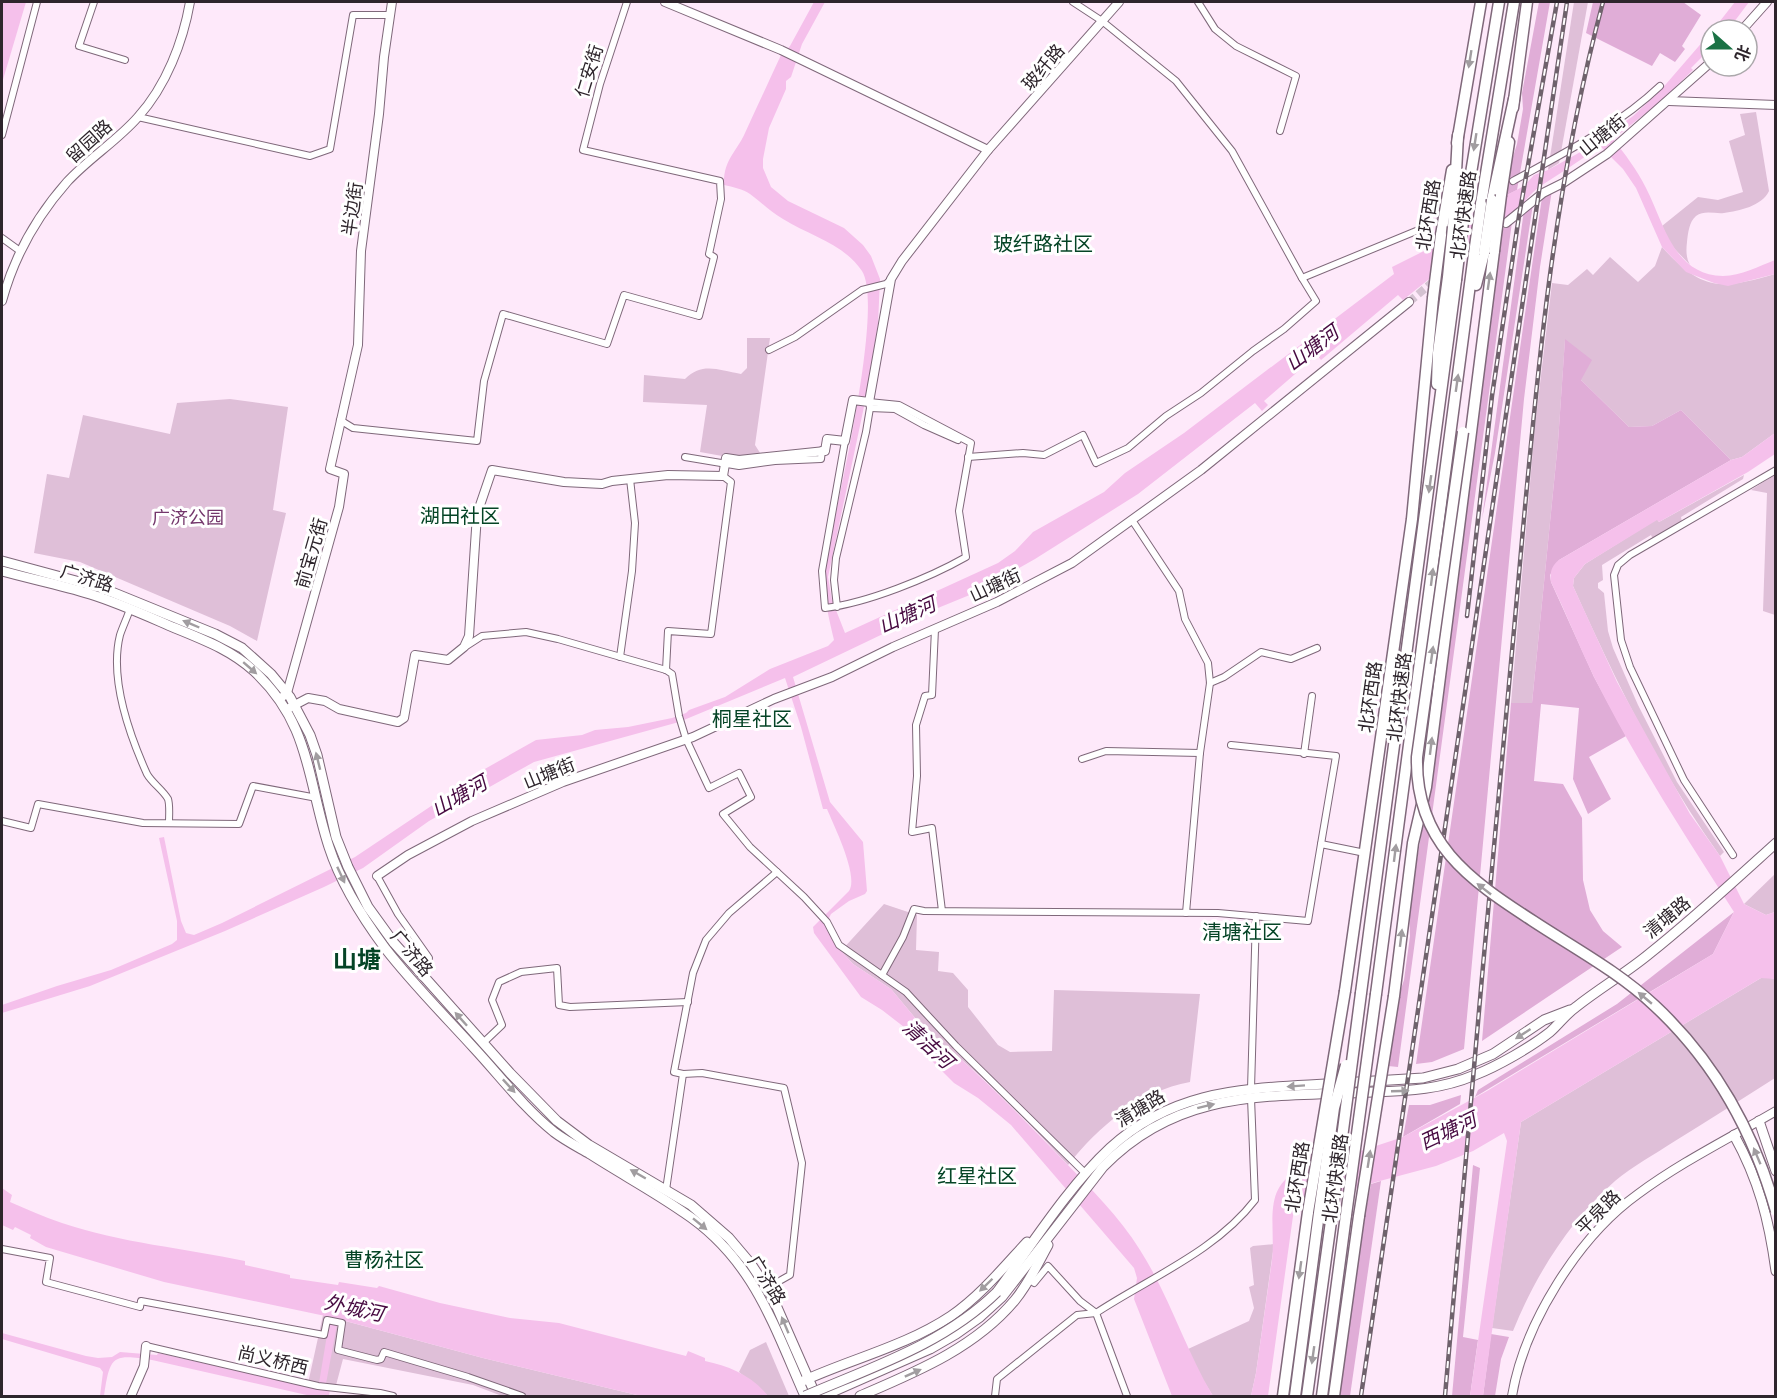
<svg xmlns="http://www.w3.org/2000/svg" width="1777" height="1398" viewBox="0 0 1777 1398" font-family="'PT Sans Narrow','Noto Sans SC',sans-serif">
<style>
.green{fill:#dfbfd8}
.forest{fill:#e0add7}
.water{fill:#f5c0eb}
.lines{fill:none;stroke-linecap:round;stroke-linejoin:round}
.minor-tunnel{stroke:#d4c2d1;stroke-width:6;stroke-dasharray:6 3;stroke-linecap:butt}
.tertiary-tunnel{stroke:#d4c2d1;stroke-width:8;stroke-dasharray:8 4;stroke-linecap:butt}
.minor-casing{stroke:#7f687a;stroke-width:8}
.tertiary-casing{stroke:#7f687a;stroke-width:10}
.secondary-casing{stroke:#7f687a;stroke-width:11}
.primary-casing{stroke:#7f687a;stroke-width:13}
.trunk-casing{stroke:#7f687a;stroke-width:13}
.minor{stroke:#fff;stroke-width:6}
.tertiary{stroke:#fff;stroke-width:8}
.secondary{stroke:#fff;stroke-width:9}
.primary{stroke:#fff;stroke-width:10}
.trunk{stroke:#fff;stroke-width:10}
.rail-casing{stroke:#6f626c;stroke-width:4.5}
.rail{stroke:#fff;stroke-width:2;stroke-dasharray:7;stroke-linecap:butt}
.secondary-bridge-casing{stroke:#7f687a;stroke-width:11;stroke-linecap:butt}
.primary-bridge-casing{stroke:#7f687a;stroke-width:13;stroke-linecap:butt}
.trunk-bridge-casing{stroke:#7f687a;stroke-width:13;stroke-linecap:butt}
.secondary-bridge{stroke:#fff;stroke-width:9}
.primary-bridge{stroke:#fff;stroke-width:10}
.trunk-bridge{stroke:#fff;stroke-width:10}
.oneway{fill:#a19da0}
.labels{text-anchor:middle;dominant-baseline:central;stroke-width:6;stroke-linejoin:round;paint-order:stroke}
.street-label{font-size:18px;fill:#2e252c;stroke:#fff}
.park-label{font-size:18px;fill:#74376c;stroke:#fff}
.neighbourhood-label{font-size:20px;fill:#054426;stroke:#fff}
.water-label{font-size:20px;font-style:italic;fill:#470a41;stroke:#fff}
.district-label{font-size:24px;font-weight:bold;fill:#054426;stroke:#fff}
</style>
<rect width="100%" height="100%" fill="#fee9fa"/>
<g class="green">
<path d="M1574,2h14l-29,161 -11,7z"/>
<path d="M1756,112l13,79c-7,15 -30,20 -45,22 -9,1 -20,-3 -28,3 -7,6 -8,17 -9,26 -1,8 -1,16 3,23l-19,-20 -9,-19 36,-29 20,3 25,-8 -14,-51 16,-6 -5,-21z"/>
<path d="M1662,247c40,44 58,43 113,27v159l-33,24 -11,3 -50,-50 -29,16 -23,1 -48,-47 -16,-40 -7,102 -26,261h-21l24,-277 17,-143 16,2 19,-16 6,6 17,-18 28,25 17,-16z"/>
<path d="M747,338h23l-15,107 7,11 -23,3 -39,-7 7,-47 -64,-3 1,-27 41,4c17,-17 33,-9 56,-5l6,-6z"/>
<path d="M230,399l58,8 -15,103 13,3 -29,128 -27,-15 -150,-64 -46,-9 13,-79 22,4 14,-63 87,19 7,-31z"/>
<path d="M1744,475l-1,4 -62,38 1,5 -29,17 -2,-4 -49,30 1,15 -5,3v5l6,5 4,38 5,17 25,57 39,77 47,70 -4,4c-60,-84 -105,-176 -147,-270l1,-8 11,-14 72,-45 2,3z"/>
<path d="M1774,475l2,1 -1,139 -12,-4 4,-118 -16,-3z"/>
<path d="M1775,874v38l-9,3 -22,-11z"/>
<path d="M884,904l33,11 -1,35 23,2 -1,19 15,2 15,17v17l30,38 12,7 42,-1 2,-61 146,4 -10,88c-50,9 -92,45 -122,83l-65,-69 -47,-41 -3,2 -37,-38 -25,-30 -38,-25 -12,-13z"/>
<path d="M1766,977l9,2v99c-33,21 -66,42 -100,63 -20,13 -42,25 -60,40 -45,39 -80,95 -102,150l-21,-3 29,-206 240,-144z"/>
<path d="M1274,1244l-18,129 -5,23h-38l-16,-26 -9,-21 61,-28 5,-13 -5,-21 5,-2 -4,-37 3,-2z"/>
<path d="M323,1315l160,43 158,38h-139l-29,-11 -130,-26 -8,30 -5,1 -23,-2z"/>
<path d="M766,1342l23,54h-21l-29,-24 11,-22z"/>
</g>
<g class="forest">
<path d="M1539,2h11l-33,188 -10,5 4,-32 6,-19 6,-35 -1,-16z"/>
<path d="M1593,2h90l18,13 -19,31 3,3 -10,13 -15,-9 -8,13 -66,-33z"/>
<path d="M1552,190l-12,77 -16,132 -60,650 -32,13 -16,2 126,-867z"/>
<path d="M1533,204l-38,249 -13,66 42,-309z"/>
<path d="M1512,222l-114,845 -10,-1 10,-68 6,-18 6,-44 -1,-30 20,-116 61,-466 -2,-14 12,-79z"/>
<path d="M1565,339l27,21 -11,20 48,47 23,-1 29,-16 50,50 -172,100 -9,15 1,7 43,95 32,59 -37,21 22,42 -23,15 -15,-35 6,-71 -38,-4 -7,77 29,3 19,34 1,62 7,30 13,21 19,16 -140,94 29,-338h21l26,-261z"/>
<path d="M1734,912l-21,42 -238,143 3,-7 139,-86z"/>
<path d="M1461,1095l-1,9 -57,33 6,-32h21z"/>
<path d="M1473,1165l7,3 -17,169 15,3 -8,56h-18z"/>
<path d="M1381,1181l-31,215h-11l23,-166 9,-46z"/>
<path d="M1491,1334l18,3 -8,22 -6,37h-12z"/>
</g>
<g class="water">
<path d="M2,2h24l-24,81z"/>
<path d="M814,2h11l-23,42 -11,33 -5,4v8l-17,39 -6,31v9l8,19 17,14 56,27 19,17 8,11 9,23 -2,45 -13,78 -37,175 4,23 13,33 153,-70 17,-12 18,-19 71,-40 21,-19 59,-40 210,-159 -2,-7 34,-17 77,-53 21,-11 10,-11 14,-5 45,-25 40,-29 27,-25 51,-59v16l-20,20 2,2 -33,32 -47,37c12,15 24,31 33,49 18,35 27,87 77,88 18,0 36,-10 52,-16v14l-47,12 -14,-3 -28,-11 -24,-25 -26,-59 -13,-19 -23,-23c-19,14 -38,26 -58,39 -14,9 -22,26 -38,34l-101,81 -5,-5 -77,65 -4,-5 -53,46 4,4 -6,6 -7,-8 -117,91 -103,65 -58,33 -44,18 -140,67 37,125 33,40 4,49 -2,3 -16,7 -18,13 -5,10 1,6 14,21 12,13 38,25 25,30 37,38 3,-2c38,33 72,69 107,105 28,29 56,56 77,90 30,47 45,99 73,146h-41l-38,-97 3,-21 -3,-10 -123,-143 -33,-27 -24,-15 -41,-41 1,-3 -12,-9 2,-3 -22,-17 -21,-13 -47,-64 -1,-6 36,-36c10,-15 -15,-65 -22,-82h-4l-22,-82 -16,-49 -106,44 -145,40 -105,59 -66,47 -39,19 -99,44 -135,55 -88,27v-8l55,-19 54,-16 61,-26 5,-4v-19l-18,-83 5,-1 17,84 5,12 8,2 28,-12 133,-66 124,-83 4,-4 53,-30 46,-5 13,-5 33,-3 44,-9 14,-5 3,-3 36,-13 45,-28 58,-23 6,-6c-5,-22 -11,-45 -10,-67 1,-15 6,-31 9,-45 9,-45 50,-224 29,-257 -19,-28 -52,-35 -79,-52 -12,-7 -22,-17 -33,-25 -7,-5 -17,-7 -26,-9 -1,-25 12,-32 21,-52 12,-26 24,-52 36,-78l9,-9z"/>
<path d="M1735,2h14l-21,28h-15z"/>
<path d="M1775,433v21l-27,18 -89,50 -2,-2 -72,44 -11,14 -1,8 44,96 73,132 30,42 24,48 22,11 9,-3v67l-14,-1 -240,144 -38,274h-13l37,-255 -3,-8 -31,18 -37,15 -60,16 -82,27 -26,187h-17l5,-23 16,-113c4,-32 -10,-72 25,-88l106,-35 84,-46 226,-137 21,-42c-49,-77 -99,-153 -140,-235 -15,-31 -28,-64 -43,-95 -1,-9 0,-16 8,-22l172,-100 11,-3z"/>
<path d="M2,1188l10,7 -2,7c17,7 34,15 52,21 59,20 122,25 183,38v4l45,10v3l48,7 1,-3 38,6 2,-2 61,17 70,15 49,5 127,33 2,-5 17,7v3c24,5 48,15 63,35h-127l-158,-38 -145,-39 -13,70 5,1 -1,6h-18l-159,-36c-41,-7 -42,-3 -48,36h-4l3,-24 -3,-4 -98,-29v-6l84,23 12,2 14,-1 8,-5 37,3 1,-2 160,36 12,-72 -166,-35 -118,-35 -16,-9 1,-3 -16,-8 -2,3 -11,-5z"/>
</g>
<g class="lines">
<path class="minor-tunnel" d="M1421,229l23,-12"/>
<path class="tertiary-tunnel" d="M1409,302l26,-22"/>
<defs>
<g id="minor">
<path d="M94,2l-15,44 46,14"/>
<path d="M1073,2l29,19 74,60 56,70 70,127"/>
<path d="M1198,2l17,27 21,17 60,30 -16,55"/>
<path d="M138,117l172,39 20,-7 23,-134h37"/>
<path d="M2,135l35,-133"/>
<path d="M1513,181c51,-28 105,-55 147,-95"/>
<path d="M2,238l18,13"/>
<path d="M769,350l26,-13 67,-47 24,-6 5,-5"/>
<path d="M870,408l25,1 29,16 34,15"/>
<path d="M340,420l13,8 124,13 7,-60 19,-67 104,30 17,-49 75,21 15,-59 -5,-3 12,-55 -1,-18 -137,-31 17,-66 27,-82"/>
<path d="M685,457l54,9 36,-5 46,-2 1,-9"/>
<path d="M968,457l55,-4 21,2 39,-20 13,28 32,-15 38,-32 35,-23 52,-42 31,-22 32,-28 -14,-23 119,-49"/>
<path d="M1132,520l47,71 6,28 23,44 2,20 -10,70 -14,160"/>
<path d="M837,607l-3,-27 2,-22 30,-126 4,-24 -1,-6 30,3 72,38 -12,68 7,46c-37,21 -99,46 -141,51l-3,-37 23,-130"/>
<path d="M130,609c-3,9 -7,17 -10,26 -11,44 9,99 27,139 5,9 16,16 21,25 2,6 1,17 1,23"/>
<path d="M935,629l-3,66 -7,1 -9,29 1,51 -5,56 20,-4 10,83"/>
<path d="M465,647l17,-11 44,-4 32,7 108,31 6,4 7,42 7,23 23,49 30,-15 12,24 -28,17 27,33 54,50 23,25 12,23 67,47 50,54 130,128"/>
<path d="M620,657l12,-86 3,-48 -5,-44"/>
<path d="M666,670l2,-39 43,3 20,-152 -8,-6"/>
<path d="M1210,683l14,-6 37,-25 30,7 26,-11"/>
<path d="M1231,745l105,11 -15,88"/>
<path d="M1304,754l8,-58"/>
<path d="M1082,759l24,-8 94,2"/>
<path d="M2,821l29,7 7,-24 105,19 96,1 14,-38 64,12"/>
<path d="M1733,855l-49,-75 -54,-113 -9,-27 -7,-65 4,-10 12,-10 146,-85"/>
<path d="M377,876l21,38 31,44 -2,8 -8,7"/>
<path d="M882,975l21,-38 11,-28 10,2 294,2 90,8 13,-77 44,9"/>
<path d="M483,1043l19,-18 -10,-25 7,-18 22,-10 36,-4 2,37 11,2 118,-5"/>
<path d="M683,1074l19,-1 82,15 18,75 -12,112 -23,13"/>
<path d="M1251,1089l5,-173"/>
<path d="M666,1190l17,-116 -9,-2 19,-99 13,-33 23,-27 48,-41"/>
<path d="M2,1249l48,9 -4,24 94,25 1,-6 183,34 3,-15 15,3 -4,27 39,10 4,-1 3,-7 84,25 54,19"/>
<path d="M1029,1279l5,4 14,-17 32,35 16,12 31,83"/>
<path d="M146,1346l172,40 62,7 13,3"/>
<path d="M995,1396l2,-17 80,-64 19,-2c53,-35 119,-61 159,-113l-4,-102"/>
</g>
<g id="tertiary">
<path d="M665,2l116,48 207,100"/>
<path d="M1742,30l25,-28"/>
<path d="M1669,101l107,4"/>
<path d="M1506,223l37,-30 20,-10 44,-29 104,-92"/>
<path d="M2,301c12,-44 35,-85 65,-119 22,-24 50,-41 71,-65 28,-31 45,-75 52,-115"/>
<path d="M280,699l7,-6 52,-186 5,-33 -14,-5 28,-124 3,-94 18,-137 5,-57 8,-55"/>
<path d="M289,708l19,-10 17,3 14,8 59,13 6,-4 11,-63 33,5 16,-13 5,-11 8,-122 15,-44 72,12 38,2 10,-3 56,-6 55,1 3,-18 13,2 86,-9 2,-12 18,2 8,-41 16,2 22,-123 11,-18 86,-111 131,-148"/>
<path d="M377,876l31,-21 64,-34 91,-39 130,-45 81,-38 58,-22 61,-30 104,-45 75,-39 129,-93 208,-168"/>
<path d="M131,1396l13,-30 2,-20"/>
<path d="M1512,1396c12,-72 66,-159 126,-202 43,-32 92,-56 138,-83"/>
</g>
<g id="secondary">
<path d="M2,561l100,27 113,46 27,14 29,26 19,23 20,38 7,20 19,82 12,30 20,40 26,36 116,130 47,48 32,24 102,60 38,33 22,26 21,32 44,100"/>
<path d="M2,571c29,8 59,14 88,23 29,9 57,22 85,34 29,12 56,22 79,43 57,53 53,109 75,176 12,37 33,70 56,101 27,35 59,67 89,100 26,28 50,60 80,84 12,9 24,15 36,22 31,20 63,37 93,58 70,46 90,112 122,184"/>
<path d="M1759,1121l17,50"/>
<path d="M1734,1135c25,45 35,85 42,136"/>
<path d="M997,1292c34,-46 71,-105 113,-144 59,-54 123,-59 199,-63 38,-2 76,-5 114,-7l35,-9 35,-15 51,-34 26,-10"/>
<path d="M803,1381c48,-22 103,-35 148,-65 29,-20 52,-48 76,-74"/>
<path d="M823,1396l107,-47 26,-15 24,-17 22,-20 101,-130c77,-80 169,-70 271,-75 35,-1 68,-3 101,-17 23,-9 56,-28 75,-43 9,-8 16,-18 26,-25 24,-19 50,-34 73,-53 44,-35 85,-73 127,-111"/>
<path d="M860,1396c56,-24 115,-48 155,-96 14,-17 23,-37 33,-55"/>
</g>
<g id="primary">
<path d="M1513,108l14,-106"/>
<path d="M1457,143l24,-141"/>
<path d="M1501,195l8,-53"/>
<path d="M1441,235l11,-65"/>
<path d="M1345,991l67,-472 21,-221"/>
<path d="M1394,996l19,-153 13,-56 68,-536"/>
<path d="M1283,1396l25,-184"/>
<path d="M1334,1396l25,-180"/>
</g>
<g id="trunk">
<path d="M1492,200l22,-101"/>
<path d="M1481,204l33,-202"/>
<path d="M1463,222l36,-220"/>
<path d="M1453,227l5,-92"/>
<path d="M1476,285l8,-32"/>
<path d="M1437,384l1,-31 10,-76"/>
<path d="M1361,993l95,-713"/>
<path d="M1376,994l98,-740"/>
<path d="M1295,1396l24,-183"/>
<path d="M1307,1396l25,-182"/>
<path d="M1322,1396l24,-181"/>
</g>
</defs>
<use href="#minor" class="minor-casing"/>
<use href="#tertiary" class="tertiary-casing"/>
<use href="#secondary" class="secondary-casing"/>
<use href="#primary" class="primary-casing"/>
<use href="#trunk" class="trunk-casing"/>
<use href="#minor" class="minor"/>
<use href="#tertiary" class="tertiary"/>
<use href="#secondary" class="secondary"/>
<use href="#primary" class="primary"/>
<use href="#trunk" class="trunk"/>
<defs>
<g id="rail">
<path d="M1467,616l25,-220 27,-180 38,-214"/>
<path d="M1361,1396l206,-1394"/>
<path d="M1445,1396c22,-255 45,-511 69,-766 19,-210 34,-424 89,-628"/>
</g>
</defs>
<use href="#rail" class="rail-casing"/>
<use href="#rail" class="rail"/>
<defs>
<path id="secondary-bridge" d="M805,1396c67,-29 139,-52 192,-104"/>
<g id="primary-bridge">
<path d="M1494,251l7,-56"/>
<path d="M1433,298l8,-63"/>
<path d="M1463,432l-46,325c-2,85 51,122 116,164 41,27 86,51 122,85 60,56 99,127 121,205"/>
<path d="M1308,1212l37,-221"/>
<path d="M1359,1216l35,-220"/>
</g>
<g id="trunk-bridge">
<path d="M1484,253l8,-53"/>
<path d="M1474,254l7,-50"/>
<path d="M1448,277l5,-50"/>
<path d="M1456,280l7,-58"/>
<path d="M1319,1213l15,-105 12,-43"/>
<path d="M1332,1214l29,-221"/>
<path d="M1346,1215l30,-221"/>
</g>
</defs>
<use href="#secondary-bridge" class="secondary-bridge-casing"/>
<use href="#primary-bridge" class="primary-bridge-casing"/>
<use href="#trunk-bridge" class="trunk-bridge-casing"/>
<use href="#secondary-bridge" class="secondary-bridge"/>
<use href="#primary-bridge" class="primary-bridge"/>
<use href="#trunk-bridge" class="trunk-bridge"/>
</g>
<defs><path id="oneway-solid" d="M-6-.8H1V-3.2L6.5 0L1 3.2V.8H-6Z" transform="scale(1.5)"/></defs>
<g class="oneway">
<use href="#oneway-solid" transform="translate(1470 59) rotate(99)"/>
<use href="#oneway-solid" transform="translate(1475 142) rotate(99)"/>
<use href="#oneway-solid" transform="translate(1489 281) rotate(-82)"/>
<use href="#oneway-solid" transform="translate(1457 383) rotate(-82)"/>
<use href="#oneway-solid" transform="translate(1430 484) rotate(98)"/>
<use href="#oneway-solid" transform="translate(1432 577) rotate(-83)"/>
<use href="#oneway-solid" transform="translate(191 624) rotate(-157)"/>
<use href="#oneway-solid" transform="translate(1432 655) rotate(-82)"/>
<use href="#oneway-solid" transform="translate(250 668) rotate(41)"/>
<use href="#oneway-solid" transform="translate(1431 746) rotate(-83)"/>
<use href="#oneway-solid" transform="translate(318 761) rotate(-104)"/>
<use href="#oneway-solid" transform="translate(1395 853) rotate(-83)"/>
<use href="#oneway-solid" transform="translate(341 875) rotate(65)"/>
<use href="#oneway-solid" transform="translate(1484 889) rotate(-142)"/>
<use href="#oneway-solid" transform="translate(1401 938) rotate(-83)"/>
<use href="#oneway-solid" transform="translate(1645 998) rotate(-140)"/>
<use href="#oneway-solid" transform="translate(461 1019) rotate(-132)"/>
<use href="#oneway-solid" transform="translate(1523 1034) rotate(147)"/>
<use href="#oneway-solid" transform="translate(509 1086) rotate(47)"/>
<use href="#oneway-solid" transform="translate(1296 1086) rotate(176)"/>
<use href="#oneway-solid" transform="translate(1400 1091) rotate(-2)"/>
<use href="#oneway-solid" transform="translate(1206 1106) rotate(-14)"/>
<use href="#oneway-solid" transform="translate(1757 1156) rotate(-113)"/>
<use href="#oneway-solid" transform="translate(1369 1159) rotate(-81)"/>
<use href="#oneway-solid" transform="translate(638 1174) rotate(-150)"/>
<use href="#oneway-solid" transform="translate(700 1224) rotate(39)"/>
<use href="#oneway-solid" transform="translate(1300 1270) rotate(98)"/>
<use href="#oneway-solid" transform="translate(986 1285) rotate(136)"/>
<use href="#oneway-solid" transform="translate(785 1325) rotate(-113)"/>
<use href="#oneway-solid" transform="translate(1313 1355) rotate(98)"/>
<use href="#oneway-solid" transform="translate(913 1373) rotate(-24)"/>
</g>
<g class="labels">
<g class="street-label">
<text transform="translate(1043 67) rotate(-49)">玻纤路</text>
<text transform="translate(589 71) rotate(-73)">仁安街</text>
<text transform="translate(1602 135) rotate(-39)">山塘街</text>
<text transform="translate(89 141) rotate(-42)">留园路</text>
<text transform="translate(352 209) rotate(-82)">半边街</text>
<text transform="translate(1428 215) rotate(-81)">北环西路</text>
<text transform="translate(1463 215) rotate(-82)">北环快速路</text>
<text transform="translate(311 553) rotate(-74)">前宝元街</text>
<text transform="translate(87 578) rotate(17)">广济路</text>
<text transform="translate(995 585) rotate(-25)">山塘街</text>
<text transform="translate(1370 697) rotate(-82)">北环西路</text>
<text transform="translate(1399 697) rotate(-83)">北环快速路</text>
<text transform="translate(549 773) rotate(-22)">山塘街</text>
<text transform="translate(1667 917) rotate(-40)">清塘路</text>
<text transform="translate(412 953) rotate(50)">广济路</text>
<text transform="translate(1140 1108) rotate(-31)">清塘路</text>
<text transform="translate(1297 1177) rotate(-81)">北环西路</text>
<text transform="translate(1335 1178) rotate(-82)">北环快速路</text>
<text transform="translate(1598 1212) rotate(-45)">平泉路</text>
<text transform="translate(767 1280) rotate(58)">广济路</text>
<text transform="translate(273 1360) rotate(13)">尚义桥西</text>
</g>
<g class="park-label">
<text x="188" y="517">广济公园</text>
</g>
<g class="neighbourhood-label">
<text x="1043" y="244">玻纤路社区</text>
<text x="460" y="516">湖田社区</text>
<text x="752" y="719">桐星社区</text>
<text x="1242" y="932">清塘社区</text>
<text x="977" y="1176">红星社区</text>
<text x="384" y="1260">曹杨社区</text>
</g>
<g class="water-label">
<text transform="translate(1312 348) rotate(-37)">山塘河</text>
<text transform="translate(907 615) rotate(-24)">山塘河</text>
<text transform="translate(459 796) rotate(-30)">山塘河</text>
<text transform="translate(928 1044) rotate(43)">清洁河</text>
<text transform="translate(1448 1131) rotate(-25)">西塘河</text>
<text transform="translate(354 1308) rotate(12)">外城河</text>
</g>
<g class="district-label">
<text x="357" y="959">山塘</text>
</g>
</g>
<rect width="1777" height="1398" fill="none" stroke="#2e252c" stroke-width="6"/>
<g transform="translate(1729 48) rotate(111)"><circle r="28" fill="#ffffff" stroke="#aba8ab" stroke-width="1.5"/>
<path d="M0-4.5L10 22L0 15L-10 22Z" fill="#1b7245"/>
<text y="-9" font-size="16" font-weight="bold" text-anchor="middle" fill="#2e252c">北</text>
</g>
</svg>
